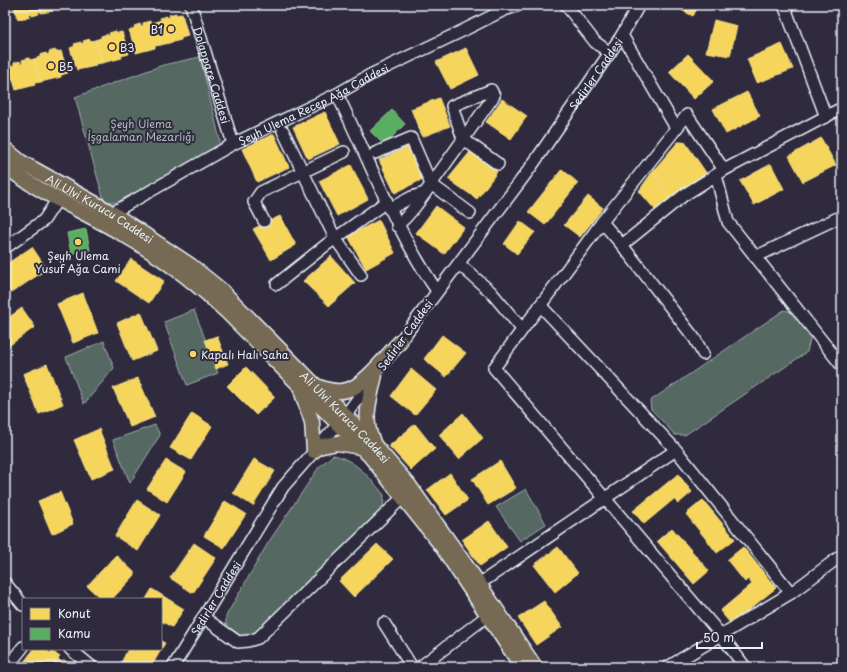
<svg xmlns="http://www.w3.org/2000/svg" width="847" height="672" viewBox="0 0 847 672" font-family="'Playpen Sans',sans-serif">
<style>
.green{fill:#546862;stroke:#9eacad}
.homes{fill:#f6d55c;stroke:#f2dd8b}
.public{fill:#5aae61;stroke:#85c28e}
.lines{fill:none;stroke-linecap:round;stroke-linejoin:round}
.minor-casing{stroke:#e8f1f8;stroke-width:14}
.major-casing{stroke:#e8f1f8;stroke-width:17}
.minor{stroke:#2f2a3d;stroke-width:11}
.major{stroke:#776a54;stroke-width:14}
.poi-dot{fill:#ffd166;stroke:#2f2a3d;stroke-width:1.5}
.labels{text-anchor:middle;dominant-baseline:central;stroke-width:4;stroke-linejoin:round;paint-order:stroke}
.poi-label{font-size:11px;fill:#e8f1f8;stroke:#2f2a3d;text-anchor:start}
.street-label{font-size:11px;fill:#e8f1f8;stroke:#2f2a3d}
.park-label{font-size:11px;fill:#adbabc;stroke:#2f2a3d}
</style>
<rect width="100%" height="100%" fill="#2f2a3d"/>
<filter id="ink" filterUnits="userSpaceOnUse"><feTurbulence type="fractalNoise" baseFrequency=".025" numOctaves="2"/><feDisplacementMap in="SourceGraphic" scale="8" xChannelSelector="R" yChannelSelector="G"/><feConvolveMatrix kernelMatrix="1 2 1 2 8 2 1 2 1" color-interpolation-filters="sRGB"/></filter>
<g filter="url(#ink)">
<g class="green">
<path d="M200,57l20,83 -1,5 -98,58 -17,-2 -29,-104 88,-32z"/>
<path d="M194,310l24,63 -31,12 -23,-63z"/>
<path d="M784,310l12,3 15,22 -4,17 -122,83h-10l-24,-26 -1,-8z"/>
<path d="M104,341l10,27 -30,36 -18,-47z"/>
<path d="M155,425l5,10 -30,48 -17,-43z"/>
<path d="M333,455c22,4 38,24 51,40l-1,14 -127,124 -13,4 -17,-12v-9l42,-73 51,-76z"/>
<path d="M526,489l20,35 -26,17 -24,-34z"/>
</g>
<g class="homes">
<path d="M13,5h25l2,6 -2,1 1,2 -7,2v-2l-3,1 1,2 -12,2z"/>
<path d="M38,5h18l1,3 -4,1v2l-12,2z"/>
<path d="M56,5h13v2l-7,2v-3l-5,2z"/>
<path d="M671,5h28l-6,11z"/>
<path d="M176,13v2l6,-1 6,22 -7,2v2l-20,5 -6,-23 6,-2 -1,-2 7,-2v2l3,-1 -1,-2z"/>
<path d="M714,20l23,6 -7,30 -24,-4z"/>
<path d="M150,21v2l5,-1 6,23 -6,1v2l-19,5 -7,-23 6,-2 -1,-2 6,-2 1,2h2v-3z"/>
<path d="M116,31l1,2 5,-1 7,22 -8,2 1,2 -20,5 -7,-23 6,-2v-2l6,-2 1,2 2,-1 -1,-2z"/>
<path d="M90,39v2l5,-1 7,23 -7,1 1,2 -19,4 -7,-22 5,-2 -1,-2 7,-2v2l3,-1 -1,-2z"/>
<path d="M782,44l11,25 -36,14 -10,-24z"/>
<path d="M466,48l13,27 -29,14 -14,-27z"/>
<path d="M55,50l1,2 5,-1 7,22 -7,2v2l-20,5 -7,-23 6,-2v-2l6,-2 1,2 2,-1v-2z"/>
<path d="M688,54l26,27 -20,18 -25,-27z"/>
<path d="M29,58l1,2 4,-1 7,23 -7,1 1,2 -19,5 -7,-23 5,-2v-2l6,-2v2h3l-1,-3z"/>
<path d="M747,92l13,24 -34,18 -13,-25z"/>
<path d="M439,98l11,28 -28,11 -11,-28z"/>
<path d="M502,99l25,17 -16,23 -25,-17z"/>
<path d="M325,112l15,32 -32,15 -15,-32z"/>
<path d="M274,134l15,33 -32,15 -15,-33z"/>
<path d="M821,138l15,27 -33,17 -14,-26z"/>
<path d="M678,142h7l22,32 -35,26 -19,-29z"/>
<path d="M410,146l15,32 -30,15 -16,-33z"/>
<path d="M470,152l27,20 -20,27 -29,-20z"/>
<path d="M771,164l13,25 -30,16 -14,-24z"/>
<path d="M351,165l17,34 -31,17 -18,-35z"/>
<path d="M562,169l16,14 -33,42 -17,-13z"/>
<path d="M653,171l19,29 -15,12 -18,-21z"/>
<path d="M588,196l15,12 -23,29 -16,-12z"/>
<path d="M436,206l28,21 -20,27 -28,-21z"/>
<path d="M280,216l16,29 -25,15 -18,-31z"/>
<path d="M379,220l16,33 -29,16 -18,-33z"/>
<path d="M520,221l15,11 -18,22 -13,-10z"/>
<path d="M32,247l15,22 -36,24 -6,-9v-19z"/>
<path d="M331,256l24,27 -26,23 -26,-25z"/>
<path d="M131,259l33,22 -15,22 -33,-22z"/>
<path d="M83,293l15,40 -25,10 -16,-39z"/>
<path d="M22,308l13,19 -28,20 -2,-3v-24z"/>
<path d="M141,312l16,39 -25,10 -15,-38z"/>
<path d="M442,335l24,18 -20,24 -22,-18z"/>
<path d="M217,336l11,28 -12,5 -11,-29z"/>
<path d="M47,364l16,40 -24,10 -16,-40z"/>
<path d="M246,367l29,30 -19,18 -29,-29z"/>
<path d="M411,369l25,21 -21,25 -24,-19z"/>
<path d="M138,378l17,39 -25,10 -17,-39z"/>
<path d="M192,413l20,13 -21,34 -21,-12z"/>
<path d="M463,413l20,25 -24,21 -20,-24z"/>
<path d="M415,424l20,25 -24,21 -22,-24z"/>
<path d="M99,429l16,40 -24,10 -17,-39z"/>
<path d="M254,459l21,12 -22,35 -20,-13z"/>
<path d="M166,460l20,12 -19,30 -20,-13z"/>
<path d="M500,461l16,27 -28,17 -16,-26z"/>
<path d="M450,473l18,27 -22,15 -19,-25z"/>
<path d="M678,474l14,18 -14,12 -4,-5 -30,25 -11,-13z"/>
<path d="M60,492l13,32 -21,10 -14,-33z"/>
<path d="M137,500l23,15 -22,36 -23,-15z"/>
<path d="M703,500l32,39 -18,14 -31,-39z"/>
<path d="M225,501l21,13 -22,34 -20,-12z"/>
<path d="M489,521l18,26 -27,19 -18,-26z"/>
<path d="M672,528l37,43 -15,13 -37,-43z"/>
<path d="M194,543l22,15 -23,35 -23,-15z"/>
<path d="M377,544l16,15 -39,38 -15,-16z"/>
<path d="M558,547l20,26 -23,19 -21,-27z"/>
<path d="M743,547l33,41 -45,36 -11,-13 32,-27 -4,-5 -3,3 -18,-22z"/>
<path d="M116,555l20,19 -24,25h-11l-14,-13z"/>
<path d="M152,589l32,20 -12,18 -11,-6v-22h-15z"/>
<path d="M544,601l18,26 -26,18 -18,-27z"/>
<path d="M161,641l4,2 -14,24h-28l-3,-2 8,-16h33z"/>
<path d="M34,649h11l5,4 2,-2 8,6 -2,2 5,4 1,-3 8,6 -52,1z"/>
</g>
<g class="public">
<path d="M392,110l13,14 -21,21 -14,-14z"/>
<path d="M86,229l4,21 -19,4 -4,-21z"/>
</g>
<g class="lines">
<defs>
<g id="minor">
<path id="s1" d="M191,5l42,139"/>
<path d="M566,5l29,37 15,11"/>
<path d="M784,5l42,112"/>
<path d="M622,35l54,93"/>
<path d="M337,94c33,67 58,136 100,197"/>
<path d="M283,131l52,107 26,37"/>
<path d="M375,153l36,-15 20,46 39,29"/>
<path d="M724,170l-37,-55 -85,107 -108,146 227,267 24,32"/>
<path d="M716,175l12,47 114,144"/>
<path d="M389,209l23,-12 13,-4"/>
<path id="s2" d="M112,213l121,-69 104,-50 33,-19 90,-43 44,-22 15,-5"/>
<path d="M264,221l-10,-19 7,-10 83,-40"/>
<path d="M602,222l20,23 73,94 8,15"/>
<path d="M397,226c17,-15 27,-32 40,-50 19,-27 38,-53 57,-80l-3,-6 -39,16 11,33 35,25"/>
<path d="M622,245l62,-50 40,-25 118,-62"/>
<path d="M5,248l39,-28 13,-20"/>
<path d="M755,257l87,-41"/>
<path d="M459,264l32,28 31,37"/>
<path d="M277,284l49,-39 60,-43"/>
<path d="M540,305l136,145 115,143"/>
<path id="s3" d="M395,348l136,-181 91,-132 17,-30"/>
<path d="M5,583l18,22"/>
<path d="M479,584l197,-134"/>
<path d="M203,617l35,25 10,-1 10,-3 145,-141"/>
<path d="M384,623l28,44"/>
<path d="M70,649l22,18"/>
<path d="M7,667l16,-20"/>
<path id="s4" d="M173,667l110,-180 62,-71 28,-38"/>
<path d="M420,667l67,-51"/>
<path d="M668,667l123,-74 51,-38"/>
</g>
<g id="major">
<path id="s5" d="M5,149l16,13 91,51 78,52 31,25 154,156 33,38 71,100 56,83"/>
<path d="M5,166c35,27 76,44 114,66 39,22 76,49 108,80l143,144 71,89 81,122"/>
<path d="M316,386c10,4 21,7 31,4 17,-4 41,-36 53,-48"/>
<path d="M302,393l10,29 2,29"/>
<path d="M373,442c-11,-23 -3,-43 2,-67"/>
<path d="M318,447l19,-4 23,4"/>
</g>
</defs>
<use href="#minor" class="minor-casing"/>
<use href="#major" class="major-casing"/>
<use href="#minor" class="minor"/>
<use href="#major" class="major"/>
</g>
</g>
<g class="poi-dot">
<circle cx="171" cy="29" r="4"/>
<circle cx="112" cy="47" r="4"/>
<circle cx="51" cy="66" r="4"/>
<circle cx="78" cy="242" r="4"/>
<circle cx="193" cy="354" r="4"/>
</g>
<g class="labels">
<g class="poi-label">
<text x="163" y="29" text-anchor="end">B1</text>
<text x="120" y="47">B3</text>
<text x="59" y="66">B5</text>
<text x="78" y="255" text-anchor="middle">Şeyh Ulema<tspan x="78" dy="13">Yusuf Ağa Cami</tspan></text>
<text x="201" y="354">Kapalı Halı Saha</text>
</g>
<g class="street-label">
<text stroke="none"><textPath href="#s1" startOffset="73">Dolappare Caddesi</textPath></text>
<text stroke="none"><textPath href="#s3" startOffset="340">Sedirler Caddesi</textPath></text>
<text stroke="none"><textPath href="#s2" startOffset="229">Şeyh Ulema Recep Ağa Caddesi</textPath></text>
<text stroke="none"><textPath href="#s5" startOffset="112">Ali Ulvi Kurucu Caddesi</textPath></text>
<text transform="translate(405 335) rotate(-54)">Sedirler Caddesi</text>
<text stroke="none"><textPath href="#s5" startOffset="436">Ali Ulvi Kurucu Caddesi</textPath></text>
<text stroke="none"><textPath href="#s4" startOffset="81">Sedirler Caddesi</textPath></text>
</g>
<g class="park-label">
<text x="141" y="123">Şeyh Ulema<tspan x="141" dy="13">İşgalaman Mezarlığı</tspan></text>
</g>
</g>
<rect width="847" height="672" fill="none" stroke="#2f2a3d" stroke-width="20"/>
<rect x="10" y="10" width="827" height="652" fill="none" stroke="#e8f1f8" stroke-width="1.5" filter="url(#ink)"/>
<rect x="22" y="598" width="140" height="52" fill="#2f2a3d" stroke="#797a88"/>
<rect x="30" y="608" width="20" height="12" fill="#f6d55c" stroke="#797a88"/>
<text x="58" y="618" font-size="12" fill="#e8f1f8">Konut</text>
<rect x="30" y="628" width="20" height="12" fill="#5aae61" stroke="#797a88"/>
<text x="58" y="638" font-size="12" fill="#e8f1f8">Kamu</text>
<path d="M697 642v6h65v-6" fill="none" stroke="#e8f1f8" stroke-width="2"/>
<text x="703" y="642" font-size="12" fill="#e8f1f8" stroke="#2f2a3d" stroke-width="3" paint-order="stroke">50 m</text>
</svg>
